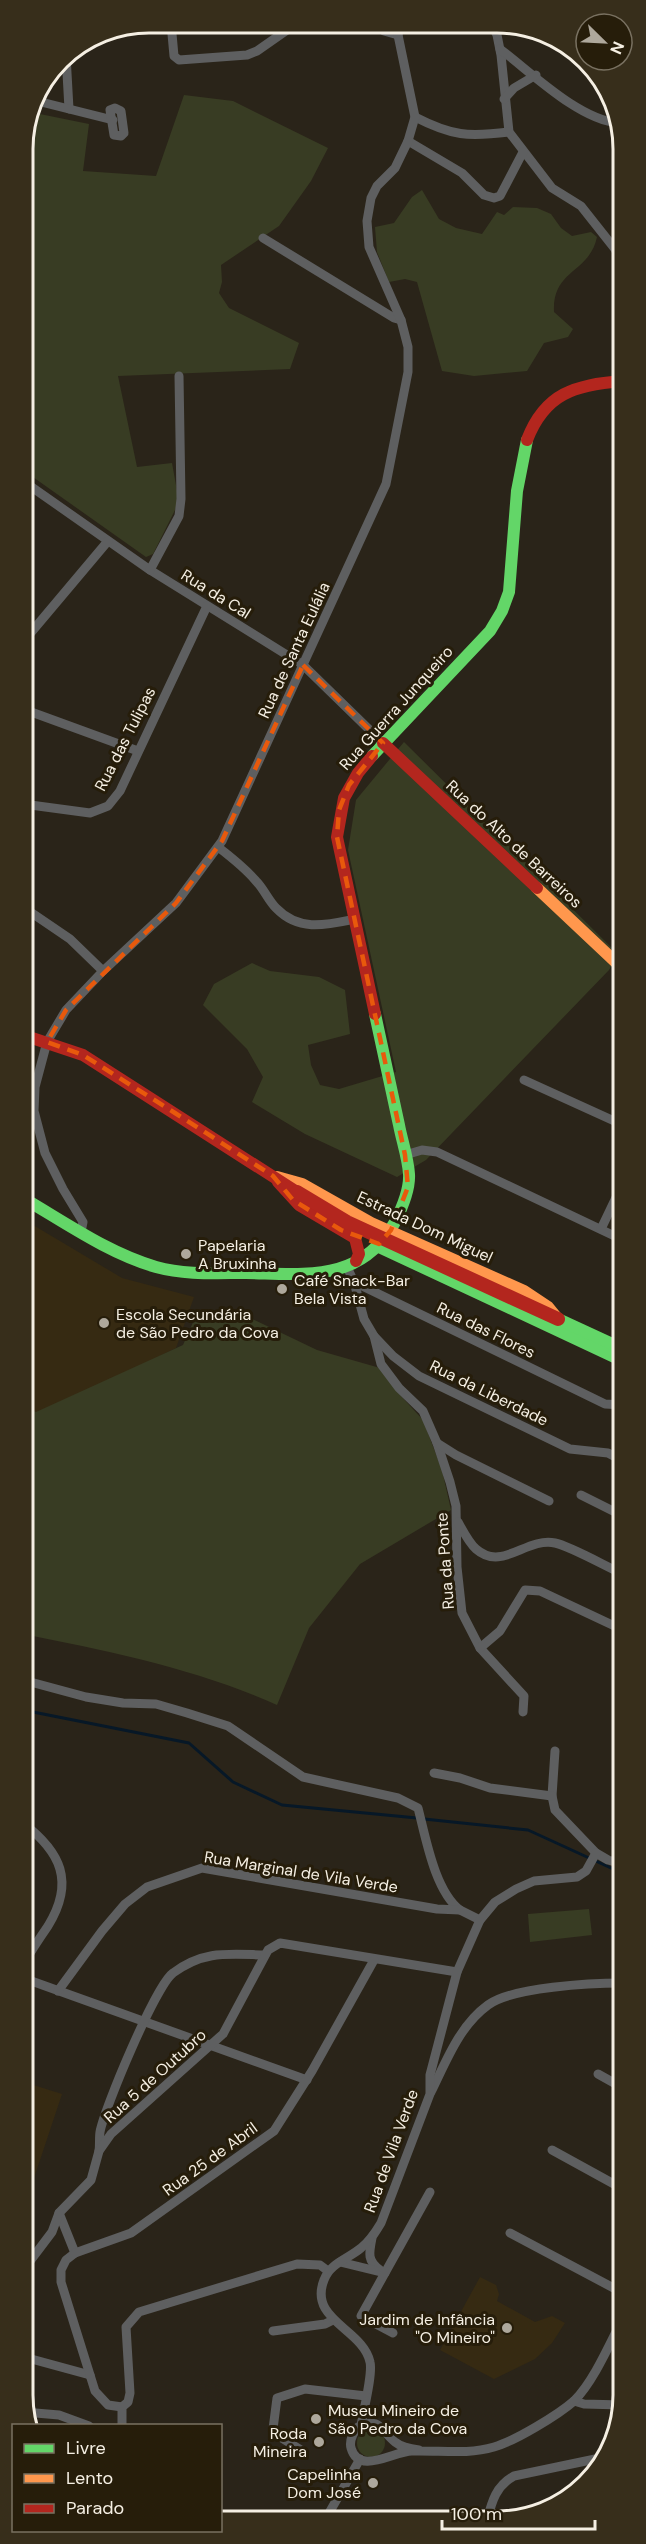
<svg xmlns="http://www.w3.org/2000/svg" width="646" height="2544" viewBox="0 0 646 2544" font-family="'DM Sans',sans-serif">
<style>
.built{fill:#362a12}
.green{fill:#383c23}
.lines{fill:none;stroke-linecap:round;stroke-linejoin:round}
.stream{stroke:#071827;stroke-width:3}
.street{stroke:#5e5f60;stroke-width:9}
.fast{stroke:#63d668;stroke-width:12}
.slow{stroke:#ff974d;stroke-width:12}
.jam{stroke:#b3261e;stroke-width:12}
.jam-bridge{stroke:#b3261e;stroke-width:14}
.marked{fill:none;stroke:#e8590c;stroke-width:4.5;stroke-dasharray:12 8;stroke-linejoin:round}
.poi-dot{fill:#aea89c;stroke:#261d0a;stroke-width:2}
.labels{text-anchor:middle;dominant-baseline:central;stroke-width:6;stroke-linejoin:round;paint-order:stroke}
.street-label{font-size:16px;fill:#f5efe3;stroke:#261d0a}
.poi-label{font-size:16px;fill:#f5efe3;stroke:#261d0a;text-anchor:start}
.rim{fill:none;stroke:#f5efe3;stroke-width:3}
</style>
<rect width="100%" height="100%" fill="#2a2419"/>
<g class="built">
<path d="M23,1219l99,59 72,19 -18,51 -143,71 -10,-4z"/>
<path d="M24,2082l38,12 -37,111 -1,-1z"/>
<path d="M480,2277l16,8 3,9 -2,7 38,21 17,-6 13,7 -13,20 -17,16 -41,20 -54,-29z"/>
</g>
<g class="green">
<path d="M184,95l49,6 95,47 -17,33 -32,45 -58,39 1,17 -3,11 10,15 70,35 -9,26 -172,7 19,91 35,-4 7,39 -26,52 -7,3 -123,-87v-329l7,-29 59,12 -6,47 73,5z"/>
<path d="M422,190l17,29 17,9 26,6 15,-22 7,3 9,-8 24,1 14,6 10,14 11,8 19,-4 6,5c-8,37 -45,32 -43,75l19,17 -5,8 -24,6 -17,28 -53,5 -32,-5 -25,-89 -12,-3 -16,3 -12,-30 -2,-25 19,-4 18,-26z"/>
<path d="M404,742l214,212 -9,16 -183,190 -29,17 -92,-43 -53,-32 11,-25 -16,-28 -44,-44 11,-21 38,-21 18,8 49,6 26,13 5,44 -42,11 3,20 9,20 19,4 57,-17 -48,-222 8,-50z"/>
<path d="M198,1311l50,6 69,33 63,18 21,28 22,24 19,50 9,40 -91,54 -51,64 -32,77c-80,-36 -168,-54 -254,-71v-228l13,6 147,-67z"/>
<path d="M589,1909l3,26 -62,7 -2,-28z"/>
<circle cx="371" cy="2443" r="14"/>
</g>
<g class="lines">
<g class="stream">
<path d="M23,1710l166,33 44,39 49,23 135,13"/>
<path d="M424,1819l104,11 83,38 12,2"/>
</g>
<g class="street">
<path d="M171,23l3,33 5,4 68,-5 10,-4 40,-28"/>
<path d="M375,24l9,7 14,4"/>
<path d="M492,25l5,10 4,20 8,77 43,56 29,18 34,43 7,14"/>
<path d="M500,49c32,24 78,70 118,74"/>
<path d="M66,55l3,54"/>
<path d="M504,99l10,-11 22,-13"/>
<path d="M33,100l80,20"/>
<path d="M115,108l6,3 3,22 -3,3 -7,-1 -4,-25z"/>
<path d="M415,117c37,19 53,20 94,15"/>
<path d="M408,141l54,32 22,22 10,3 6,-2 23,-44"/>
<path d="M263,238l131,80 7,2"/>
<path d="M23,481l127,89 153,95 80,78"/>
<path d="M150,570l29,-54 2,-17 -2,-123"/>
<path d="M23,642l85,-101"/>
<path d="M23,709l115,42"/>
<path d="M23,804l67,9 18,-7 12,-15 87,-185"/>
<path d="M218,847c13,10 27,21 38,34 8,8 12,19 20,27 23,24 50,17 79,11"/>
<path d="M23,907l47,32 33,32"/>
<path d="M612,959l11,-11"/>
<path d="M524,1080l99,45"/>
<path d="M405,1155l17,-5 15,2 186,88"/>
<path d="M601,1229l22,-46"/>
<path d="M81,1232l2,-10 -20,-33 -18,-36 -11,-42 1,-24 12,-45 19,-32 37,-39 73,-68 46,-62 164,-357 22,-112v-25l-7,-27 -32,-73 -2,-26 4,-23 6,-12 18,-18 13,-27 7,-24 -17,-82 2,-11"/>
<path d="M347,1267l7,15 251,122 18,1"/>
<path d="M354,1282l10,37 10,17 19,20 26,20 151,73 38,4 15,8"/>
<path d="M374,1336l7,28 18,24 24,23 14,32 13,39 6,24 1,61 5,46 18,35 44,48 -1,16"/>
<path d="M437,1443l19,12 93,46"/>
<path d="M581,1495l42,21"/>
<path d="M458,1522c5,9 11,21 18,27 26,23 50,-12 79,-6 15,3 52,24 68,31"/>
<path d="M480,1648l20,-17 25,-41 15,1 83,39"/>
<path d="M23,1680l63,17 37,6 33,1 31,9 41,13 75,51 95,21 20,10c8,31 17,83 42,102"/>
<path d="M555,1751l-3,45 3,14 41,43 12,7 15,4"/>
<path d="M434,1773l26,5 30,10 62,8"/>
<path d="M23,1823c38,29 52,59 25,103 -9,13 -17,25 -25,39"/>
<path d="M23,1930l10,16"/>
<path d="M23,1978l284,102"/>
<path d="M58,1991l44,-60 23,-27 22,-17 55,-19 235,41 23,1 20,10"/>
<path d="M598,2074l25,14"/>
<path d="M431,2092c15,-30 28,-66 57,-87 24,-18 104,-22 135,-22"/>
<path d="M552,2150l71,39"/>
<path d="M99,2151c1,-6 0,-13 1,-19 4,-23 56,-147 73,-159 31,-23 55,-19 92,-18"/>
<path d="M59,2213l16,40"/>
<path d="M510,2233l113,60"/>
<path d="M372,2238c-3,15 -5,23 8,32"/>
<path d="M340,2262l45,11"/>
<path d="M24,2269l28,-37 7,-19 32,-33 8,-29 12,-17 112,-100 45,-84 12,-7 177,29"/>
<path d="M273,2331l52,-7 8,-4"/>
<path d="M393,2333l-32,-17 69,-124"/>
<path d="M24,2357l66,18"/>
<path d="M574,2401l10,3 38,1"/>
<path d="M122,2407l-14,-2 -13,-14 -34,-109v-12l5,-10 9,-7 56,-20 143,-102 38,-60 62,-111"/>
<path d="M24,2412l35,3 30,11"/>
<path d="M122,2426v-19l6,-5 2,-9 -4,-66 13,-15 158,-48 23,1 8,6"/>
<path d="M361,2426c2,-14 12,-52 9,-64 -7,-33 -62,-42 -46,-82 6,-17 24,-21 37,-32 9,-7 14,-15 20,-25l49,-129v-19l27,-103 23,-52 15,-18 21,-13 18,-8 43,-4 9,-6 10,-18"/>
<path d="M301,2450l-21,-13 -7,-8 4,-31 28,-9 61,7"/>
<path d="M419,2450c-8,-1 -18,-3 -24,-8 -14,-11 -15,-26 -37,-15 -5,6 -9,13 -7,21 8,28 43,3 61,3 28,-1 55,4 82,-4 21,-6 64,-32 80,-46 20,-20 36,-58 49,-83"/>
<path d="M325,2520l35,-61"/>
<path d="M487,2520c5,-19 9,-34 27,-44l86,-18"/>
</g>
<g class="fast">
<path d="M372,756l118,-125 12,-20 7,-19 8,-101 10,-51"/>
<path d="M23,1198c43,25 85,55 133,69 29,8 60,6 90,6 60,1 115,10 149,-51 7,-14 15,-32 14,-48 -1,-16 -7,-33 -10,-49 -8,-37 -16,-74 -24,-111"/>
<path d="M377,1246l246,115"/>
<path d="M558,1319l65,30"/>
</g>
<g class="slow">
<path d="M537,888l86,81"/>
<path d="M277,1177l25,7 69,39 153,68 24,16 9,11"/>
</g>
<g class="jam">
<path d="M527,440c18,-47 48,-55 95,-59"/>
<path d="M383,743l154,145"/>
<path d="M372,756l-14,17 -14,25 -7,39 38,177"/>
<path d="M23,1035l60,20 214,137"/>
<path d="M278,1182l21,23 56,33 4,16 -3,7"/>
</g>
<path class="jam-bridge" d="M297,1192l50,30 211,97"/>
</g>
<path class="marked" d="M303,665l80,78 -34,42 -10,25 -2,27 68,318 3,32 -17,43 -12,14 -38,-14 -48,-30 -20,-24 -98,-63 -92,-58 -36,-13 19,-32 110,-107 46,-62z"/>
<g class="poi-dot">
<circle cx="186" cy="1254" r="6"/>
<circle cx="282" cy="1289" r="6"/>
<circle cx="104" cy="1323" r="6"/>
<circle cx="507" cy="2328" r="6"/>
<circle cx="316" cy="2419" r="6"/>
<circle cx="319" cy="2442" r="6"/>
<circle cx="373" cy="2483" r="6"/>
</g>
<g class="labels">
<g class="street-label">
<text transform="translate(216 594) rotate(32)">Rua da Cal</text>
<text transform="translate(294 650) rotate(-65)">Rua de Santa Eulália</text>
<text transform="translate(396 708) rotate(-48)">Rua Guerra Junqueiro</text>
<text transform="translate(125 739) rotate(-63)">Rua das Tulipas</text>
<text transform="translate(514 844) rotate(43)">Rua do Alto de Barreiros</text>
<text transform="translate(425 1227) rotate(25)">Estrada Dom Miguel</text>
<text transform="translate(486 1330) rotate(26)">Rua das Flores</text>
<text transform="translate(489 1393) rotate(26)">Rua da Liberdade</text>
<text transform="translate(445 1561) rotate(-94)">Rua da Ponte</text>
<text transform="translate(301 1872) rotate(9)">Rua Marginal de Vila Verde</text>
<text transform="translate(155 2076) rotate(-42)">Rua 5 de Outubro</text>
<text transform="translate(391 2151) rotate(-70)">Rua de Vila Verde</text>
<text transform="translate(210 2159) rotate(-36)">Rua 25 de Abril</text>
</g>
<g class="poi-label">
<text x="198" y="1245">Papelaria<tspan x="198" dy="18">A Bruxinha</tspan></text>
<text x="294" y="1280">Café Snack-Bar<tspan x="294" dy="18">Bela Vista</tspan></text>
<text x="116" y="1314">Escola Secundária<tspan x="116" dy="18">de São Pedro da Cova</tspan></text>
<text x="495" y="2319" text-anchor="end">Jardim de Infância<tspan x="495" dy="18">"O Mineiro"</tspan></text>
<text x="328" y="2410">Museu Mineiro de<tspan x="328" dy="18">São Pedro da Cova</tspan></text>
<text x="307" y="2433" text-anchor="end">Roda<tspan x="307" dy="18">Mineira</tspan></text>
<text x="361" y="2474" text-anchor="end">Capelinha<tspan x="361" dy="18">Dom José</tspan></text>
</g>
</g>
<path d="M0 0H646V2544H0ZM149 33H497A116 116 0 0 1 613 149V2395A116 116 0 0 1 497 2511H149A116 116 0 0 1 33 2395V149A116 116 0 0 1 149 33Z" fill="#372e1b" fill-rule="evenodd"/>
<path class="rim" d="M149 33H497A116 116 0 0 1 613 149V2395A116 116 0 0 1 497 2511H149A116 116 0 0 1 33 2395V149A116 116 0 0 1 149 33Z"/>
<rect x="12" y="2424" width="210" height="108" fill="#261d0a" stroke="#797161" stroke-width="1.5"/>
<rect x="24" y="2444" width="30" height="9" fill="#63d668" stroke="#797161" stroke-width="1.5"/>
<text x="66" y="2454" font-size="18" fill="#f5efe3">Livre</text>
<rect x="24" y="2474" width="30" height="9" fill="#ff974d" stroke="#797161" stroke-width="1.5"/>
<text x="66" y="2484" font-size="18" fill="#f5efe3">Lento</text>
<rect x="24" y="2504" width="30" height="9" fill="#b3261e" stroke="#797161" stroke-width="1.5"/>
<text x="66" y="2514" font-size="18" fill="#f5efe3">Parado</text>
<g transform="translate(604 42) rotate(114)"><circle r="28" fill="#261d0a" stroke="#797161" stroke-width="1.5"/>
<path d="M0-4.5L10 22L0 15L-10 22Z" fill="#aea89c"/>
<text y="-9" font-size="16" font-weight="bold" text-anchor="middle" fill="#f5efe3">N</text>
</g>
<path d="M442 2520v9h153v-9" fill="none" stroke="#f5efe3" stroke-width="3"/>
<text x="451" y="2520" font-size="18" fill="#f5efe3" stroke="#261d0a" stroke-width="4.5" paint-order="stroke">100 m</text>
</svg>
